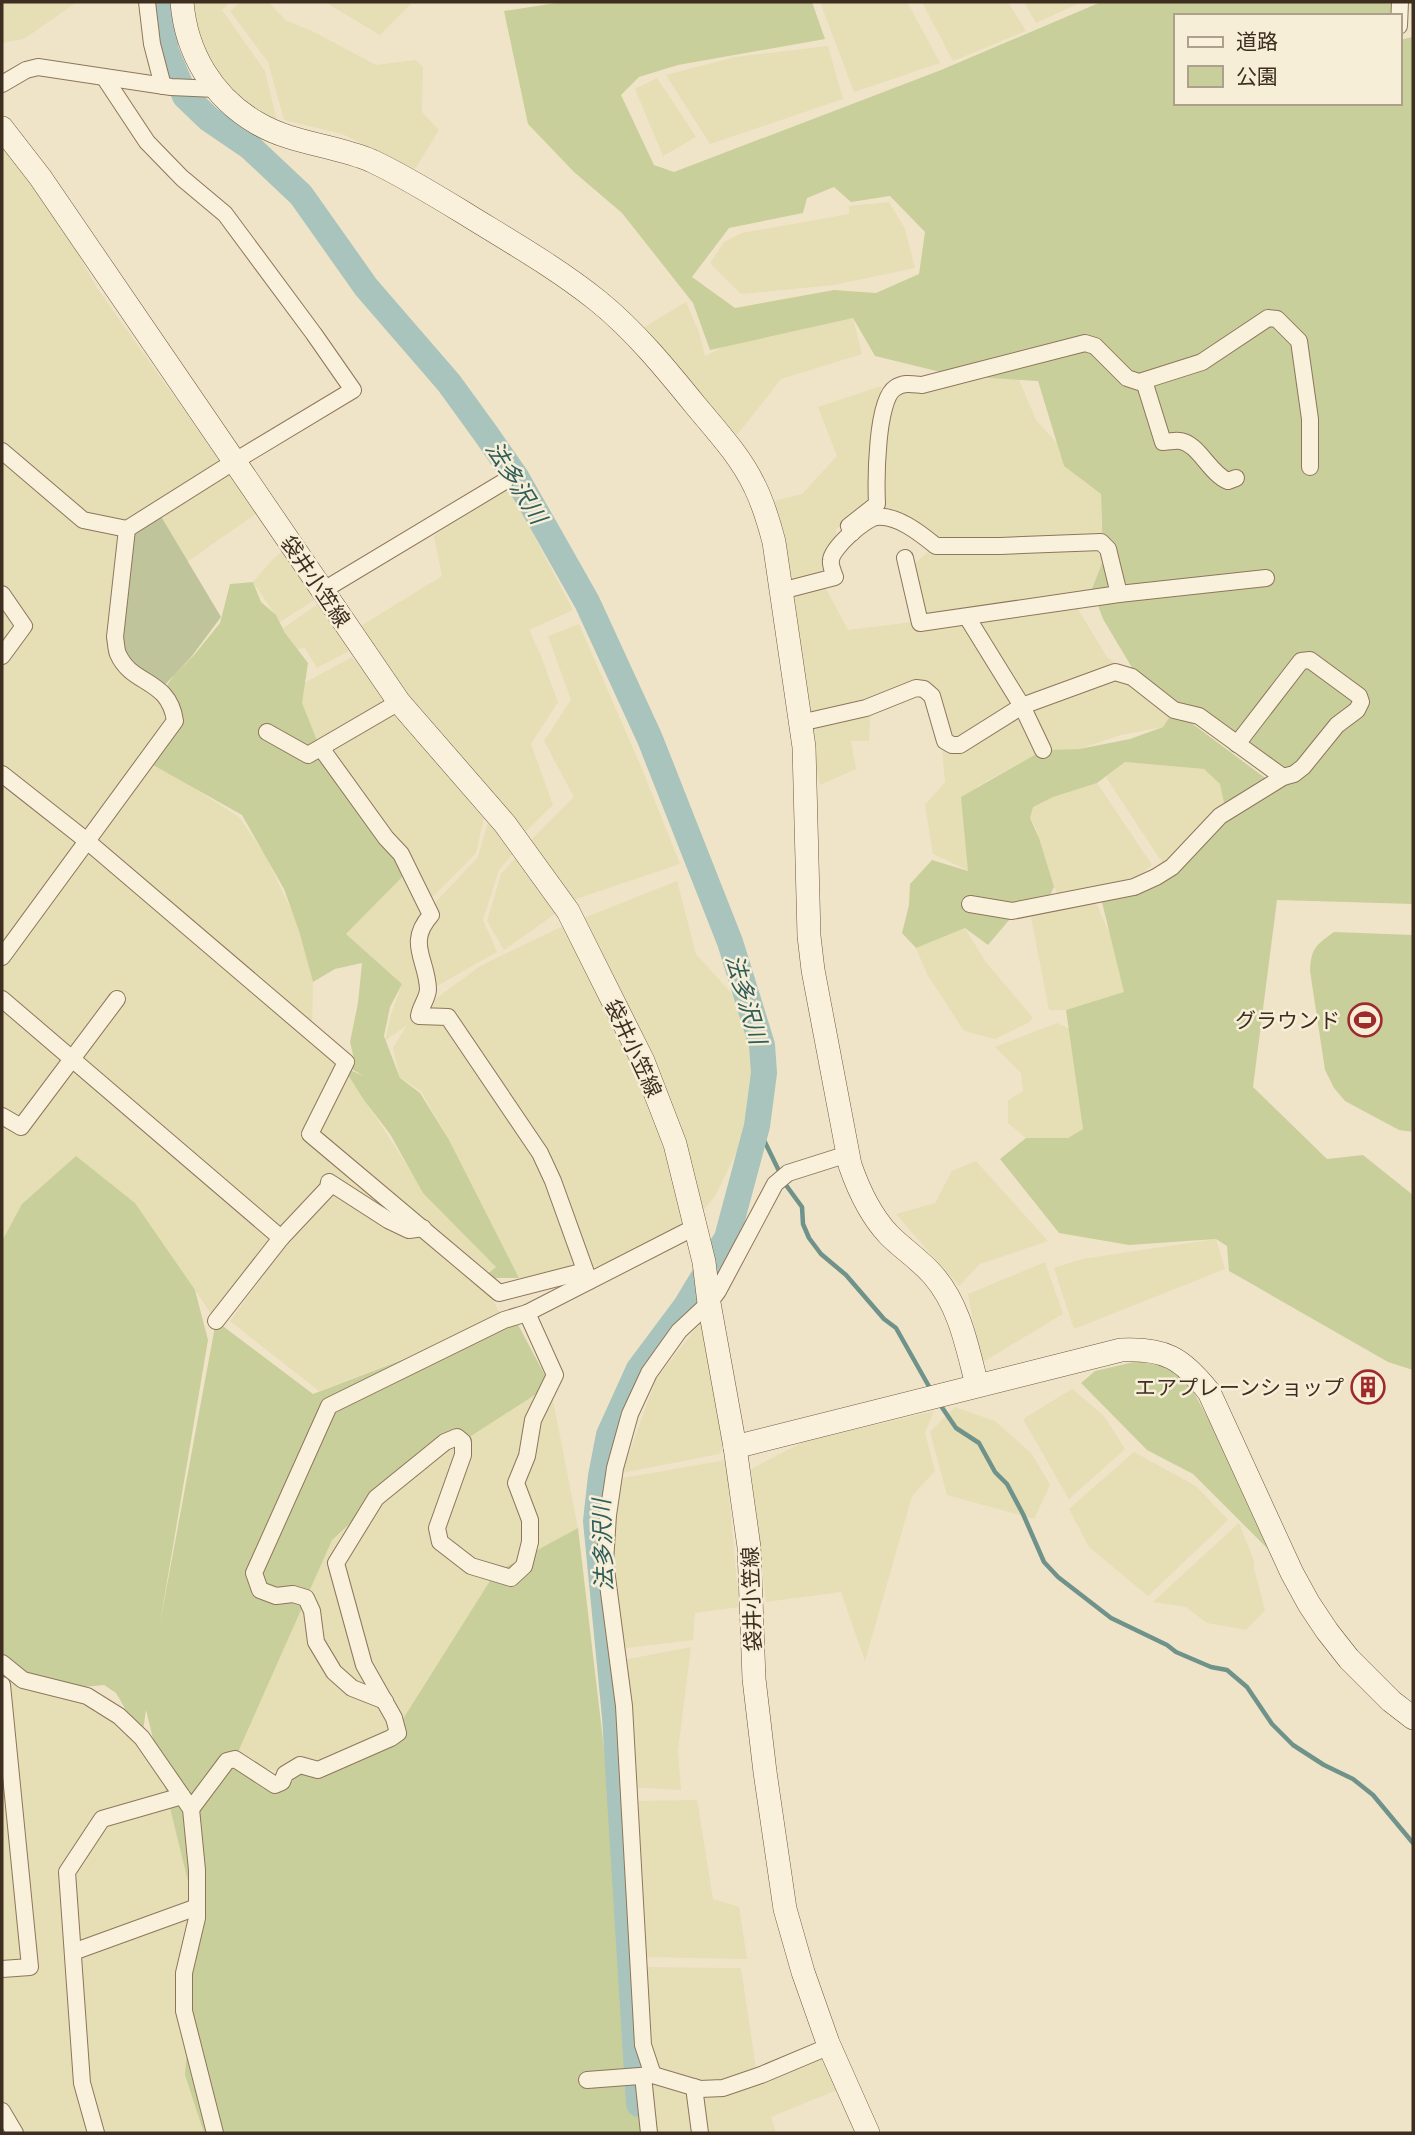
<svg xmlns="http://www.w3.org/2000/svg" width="1415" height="2135" viewBox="0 0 1415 2135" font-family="'IBM Plex Serif','Noto Sans JP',serif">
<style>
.farmland{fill:#e6deb5;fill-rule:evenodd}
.green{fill:#c9cf9b;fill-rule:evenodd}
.cemetery{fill:#bfc49a}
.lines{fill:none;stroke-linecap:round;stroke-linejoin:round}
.stream{stroke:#6f938a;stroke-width:4.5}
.river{stroke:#a9c4bc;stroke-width:26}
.street-casing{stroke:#8d765c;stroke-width:18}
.secondary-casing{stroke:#6f573f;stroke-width:24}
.street{stroke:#faf1dc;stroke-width:16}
.secondary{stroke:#faf1dc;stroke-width:23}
.labels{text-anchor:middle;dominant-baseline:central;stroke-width:5;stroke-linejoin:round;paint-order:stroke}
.street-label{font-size:21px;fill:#3d2e20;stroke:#f7eed8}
.poi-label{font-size:21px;fill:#3d2e20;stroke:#f7eed8;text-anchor:end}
.water-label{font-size:23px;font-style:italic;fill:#2f5d5a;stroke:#f7eed8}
</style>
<rect width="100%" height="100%" fill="#f0e4c8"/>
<g class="farmland">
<path d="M2,2h75l-53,37 -22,4z"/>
<path d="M193,2h37l-8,8 43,61 12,50 -24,-13 -28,-24 -21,-32 -10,-30z"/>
<path d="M241,2h27l19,19 27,11 62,33 39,-5 8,7 -1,45 17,18 -24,39 -73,-35 -58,-14 -16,-58 -38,-51z"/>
<path d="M325,2h88l-33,33z"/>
<path d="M820,2h87l33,61 -86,29z"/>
<path d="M922,2h86l18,29 -73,30z"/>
<path d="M1024,2h58l-46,21z"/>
<path d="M828,46l15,53 -133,45 -44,-69 69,-18z"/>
<path d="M657,78l39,59 -33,19 -28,-67z"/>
<path d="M2,135l17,14 78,139 160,225 -70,49 -71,79 57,67 24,82 42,27 26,38 31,65 17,62 -1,51 21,18 90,139 74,77 -18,9 25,44 -185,71 -89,-70 94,-127 -108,127 -21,-31 -193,-45z"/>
<path d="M889,202l16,27 10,39 -81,17 -93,9 -31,-31 14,-21 18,-9 107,-19v-8z"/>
<path d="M686,302l13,30 6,24 25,-13 123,-25 9,36 -81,25 -44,56 -94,-107z"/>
<path d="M1015,361l4,19 17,40 21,23 7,23 37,28v31l11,40 -20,24 -114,23 95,-11 34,56 67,53 -11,17 -42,8 -42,14 -36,1 -65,36 -14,15 5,70 -36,-17 -8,-49 20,-23 -5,-57 -8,-29 -27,-3 -34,13 -2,35h-18l5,28 -36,16 -38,-187 6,-9 -26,-85 40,-10 35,-38 -19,-49 63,-21 -3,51 10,-43zM860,517l26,1 49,28 -27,23 21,51 -81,10 -26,-49 13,-4 1,-48z"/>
<path d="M505,481l68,129 -44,20 12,26 17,46 -27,42 22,61 -36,35 -166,-208 91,-56 -8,-40z"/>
<path d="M283,551l33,48 -36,23 -27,-40 21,-24z"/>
<path d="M318,604l31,47 -32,17 -12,-20 -8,1 -15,-20z"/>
<path d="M579,624l63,145 38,95 -104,35 -72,51 -17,-29 14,-47 33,-37 40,-40 -30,-56 27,-41 -23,-64z"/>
<path d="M352,657l37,45 -70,43 -18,-39 3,-23z"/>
<path d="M394,710l91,103 -9,40 -50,51 3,5 49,-52 11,-39 26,33 -16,19 -16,50 14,32 -69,39 -6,18 58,-43 81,-39 116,-46 19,73 37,41 29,50 -19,95 -29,58 -33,36 -96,37 -66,7 -70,-137 -28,-50 -21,-13 -7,-30 14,-23 -22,16 6,-27 11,-30 -56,-50 63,-64 -81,-121z"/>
<path d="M1125,762l79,7 23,21 -1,22 -59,58 -61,-93z"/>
<path d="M1097,783l55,82 -29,24 -62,12 -10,-20 -14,-50 -7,-13 4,-17 18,-15z"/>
<path d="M1096,903l25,55 3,35 -58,17h-17l-18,-93z"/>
<path d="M965,928l20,33 48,57 -5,5 -33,16 -31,-8 -37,-57 -11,-26z"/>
<path d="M1057,1023l15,7 11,99 -15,9h-42l-18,-15v-23l15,-9 -2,-18 -26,-26z"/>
<path d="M976,1161l72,80 -68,23 -21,22 -63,-72 39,-11 17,-32z"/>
<path d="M1216,1239l9,30 -151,60 -20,-61 28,-9z"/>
<path d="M1045,1262l18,52 -82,49 -13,-69z"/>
<path d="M701,1322l22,125 -4,7 -97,19 34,-94z"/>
<path d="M550,1385l28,143 -187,210 -106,36 -50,-15 56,-127 29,-71 43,-74z"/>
<path d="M1072,1389l32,27 21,33 -56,50 -46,-80z"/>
<path d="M955,1407l40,14 37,33 18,31 -16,34 -87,-24 -17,-63z"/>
<path d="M934,1411l-9,22 10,38 -23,25 -47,165 -24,-69 -75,10 -15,-133 52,-27z"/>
<path d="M1134,1452l62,34 32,34 -80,76 -59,-49 -20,-38z"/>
<path d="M726,1460l13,147 -44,6 -2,27 -67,8 -20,-95 17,-75z"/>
<path d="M1239,1523l15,38v8l11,41 -19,20 -39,-7 -21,-16 -33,-5z"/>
<path d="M2,1633l117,83 72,93 -4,151 29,173h-214z"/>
<path d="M691,1647l-13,104 3,39 -52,-3 -11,-126z"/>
<path d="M697,1800l16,99 26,8 8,52 -109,-2 -8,-156z"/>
<path d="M639,1967l102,1 16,107 73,-29 17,40 -76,31 5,16h-125l2,-58 -10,-30z"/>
</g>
<g class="green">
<path d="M562,2h250l13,37 -147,26 -39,12 -18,18 33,70 20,7 267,-102 160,-68h294l1,14h-221v87h224v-63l14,-3v867l-136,-4 -24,187 74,72 36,-4 50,40v175l-25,-8 -159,-91 -2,-25 -11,-7 -87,6 -70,-12 -59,-74 26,-21h42l15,-9 -17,-119 58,-18 -24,-98 57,-17 69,-65 -6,-28 -16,-15 -79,-7 -28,21 -44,14 -20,10 -3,11 9,20 15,49 -8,17 -36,15 -22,26 -23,-17 -49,20 -14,-15 7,-28 1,-21 22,-24 36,11 -7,-74 82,-47 36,-1 51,-10 33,-12 11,-17 98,73 11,-6 -151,-100 -1,-11 -28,-47 -11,-30 11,-28 -2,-67 -37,-28 -26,-85 -81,-5 -82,-20 -22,-38 -143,32 -17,-47 -71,-90 -48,-41 -46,-48 -24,-113zM834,187l17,15 39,-6 35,36 -6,42 -43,19 -42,-3 -99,18 -43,-31 37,-49 74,-15 4,-15z"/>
<path d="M253,582l8,20 15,13 9,18 23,30 -6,40 18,45 89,122 -63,64 56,50 -12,23 -6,29 16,42 20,15 29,47 70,138h-37l14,-11 -73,-74 -33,-59 -26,-34 -21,-33 21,9 -18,-10 8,-7 -4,-17 8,-39 4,-40 -27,6 -22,13 -14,-51 -15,-42 -42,-74 -96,-54 29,-39 -13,-30 13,-18 20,-20 25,-31 10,-39z"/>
<path d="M1334,932l79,3v197l-14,-2 -54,-29 -11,-13 -9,-18 -15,-99c1,-23 6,-26 24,-39z"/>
<path d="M76,1156l59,47 13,19 47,68 13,50 -48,283 56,-302 97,73 201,-77 36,68 -167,108 -51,47 -97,219 40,26 116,-47 104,-165 83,-45 53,449 14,156h-441l-19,-58 12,-157 -51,-208 -4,28 -26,-45 -12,-8 -42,4 -39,-9 -21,-24v-415l20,-37z"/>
<path d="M1138,1361l28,6 21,13 25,46 59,126 -78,-78 -46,-24 -66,-67 14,-12z"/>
</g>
<path class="cemetery" d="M159,513l62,104 -29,39 -29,31 -32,-17 -15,-33 11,-108z"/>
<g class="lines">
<g class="stream">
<path d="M757,1126l23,47"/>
<path d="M783,1181l19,26 1,17 6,14 12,16 25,21 38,44 12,9 35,62"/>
<path d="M939,1403l17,25 23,15 16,29 12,12 16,30 21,48 14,15 53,41 56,27 9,7 35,15 16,3 20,17 25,37 21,21 31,20 29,14 20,16 40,48"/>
</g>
<path class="river" d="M159,2l7,49 19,45 24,23 41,28 51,48 65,92 83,96 37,51 30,43 28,49 43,76 63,137 80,203 32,103 2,28 -7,53 -30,112 -41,68 -47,63 -30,66 -8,41 -5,45 19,196 24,387"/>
<defs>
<g id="street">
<path d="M147,2l5,42 11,42"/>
<path d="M1399,26l1,-24"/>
<path d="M2,84l24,-14 12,-3 133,20 45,2"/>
<path d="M1144,381l19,61c5,0 12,-2 17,-1 18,2 30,33 48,40l8,-3"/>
<path d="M2,451l81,69 44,9"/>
<path d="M852,533l-3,-7 28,-22c-1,-22 -1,-104 18,-116 9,-6 17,-4 27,-3l163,-42 10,3 32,32 12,4 63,-20 66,-44 9,1 22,22 11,78v48"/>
<path d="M905,558l15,65 199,-29 147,-16"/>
<path d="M322,591l183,-110"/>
<path d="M781,591l54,-14c-2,-5 -5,-12 -4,-17 1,-12 34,-42 46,-43 21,-2 44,17 59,29h64l101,-4 7,7 11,45"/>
<path d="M2,594l22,32 -22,30"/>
<path d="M967,617l55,89 21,44"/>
<path d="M800,723l66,-15 50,-20 8,1 8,7 13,45 7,4h8l62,-39 93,-34 17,5 42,33 25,6 84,61"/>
<path d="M267,732l41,23 91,-53"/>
<path d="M321,748l65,90 15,16 30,61c-25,28 -4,44 -3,74 0,9 -8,18 -9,27l29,1 92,136 13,28 36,100"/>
<path d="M2,774l85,67 259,221 -36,72 189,159 86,-22"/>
<path d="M970,904l42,7 122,-24 22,-10 16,-10 48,-51 63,-39 11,-3 9,-7 34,-42 20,-15 4,-8 -2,-6 -49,-36 -9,1 -64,83"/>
<path d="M2,957l173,-236c-6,-43 -43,-35 -57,-67 -2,-5 -2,-12 -3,-17l12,-108 108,-68 118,-71 -39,-56 -89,-120 -43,-36 -35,-36 -43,-65"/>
<path d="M2,999l279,239"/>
<path d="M2,1116l19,11 96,-128"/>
<path d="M216,1321l65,-83 47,-50 1,-6 59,38 21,10 14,-2"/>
<path d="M2,1663l21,17 64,16 32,20 23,22 49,71 6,61v48l-13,55v38l31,122"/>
<path d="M2,1685l28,282 -28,2"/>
<path d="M385,1701l-33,-13 -18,-16 -18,-30 -4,-31 -6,-13 -13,-4 -17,2 -16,-6 -6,-17 75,-167 175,-86 23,-7 168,-86"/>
<path d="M191,1809l36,-48 8,-2 40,26 7,-3 3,-8 15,-9 18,5 73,-32 7,-5 -4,-15 -30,-53 -28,-102 40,-65 69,-56 12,-5 6,5v13l-26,73 3,14 31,24 40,12 13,-12 6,-24v-22l-14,-37 11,-27 6,-36 22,-45 -28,-62"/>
<path d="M73,1952l124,-45"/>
<path d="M653,2075l-10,-30 -19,-339 -19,-144 3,-47 7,-47 15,-54 19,-41 30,-42 30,-28 9,-12 57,-107 13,-11 60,-19"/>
<path d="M643,2076l6,57"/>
<path d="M587,2080l66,-5 47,14 23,-1 38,-13 69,-29"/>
<path d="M694,2087l6,46"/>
<path d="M2,2111l13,22"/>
<path d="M96,2133l-14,-50 -15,-211 35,-53 80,-23"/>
</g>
<g id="secondary">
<path d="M182,2c4,50 30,95 75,121 35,21 78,22 115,38 34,16 66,36 97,55 44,27 89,53 129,85 37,30 68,68 98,105 21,25 45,51 59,81 9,18 14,36 19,55l30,205 5,189 4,34 37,195c9,26 20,50 39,70 14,14 31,25 44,40 27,31 34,72 44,110"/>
<path d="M2,128l38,49 359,525 106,122 63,87 75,150 32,83 29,118 5,41 26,144 14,100 5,132 11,93 20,137 18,63 25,71 40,90"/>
<path d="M735,1447l386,-97c44,-2 61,8 88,42l83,181 17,31 18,27 22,28 42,42 22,17"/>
</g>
</defs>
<use href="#street" class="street-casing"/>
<use href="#secondary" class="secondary-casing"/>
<use href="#street" class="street"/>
<use href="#secondary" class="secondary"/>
</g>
<defs>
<symbol id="stadium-ring" viewBox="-11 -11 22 22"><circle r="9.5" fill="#f7eed8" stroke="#9e2a2b" stroke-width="1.5"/><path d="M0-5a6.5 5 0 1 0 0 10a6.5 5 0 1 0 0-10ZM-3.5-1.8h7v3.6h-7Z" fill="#9e2a2b"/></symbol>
<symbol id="building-ring" viewBox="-11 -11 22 22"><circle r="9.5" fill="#f7eed8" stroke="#9e2a2b" stroke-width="1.5"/><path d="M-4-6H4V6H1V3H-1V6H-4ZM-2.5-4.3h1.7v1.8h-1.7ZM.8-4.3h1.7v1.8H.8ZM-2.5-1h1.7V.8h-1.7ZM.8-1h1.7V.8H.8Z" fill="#9e2a2b"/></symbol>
</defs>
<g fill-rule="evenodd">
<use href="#stadium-ring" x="1346" y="1001" width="38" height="38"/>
<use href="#building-ring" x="1349" y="1368" width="38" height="38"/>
</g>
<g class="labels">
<g class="street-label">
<text transform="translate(316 581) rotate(56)">袋井小笠線</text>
<text transform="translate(634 1048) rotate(65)">袋井小笠線</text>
<text transform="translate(751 1599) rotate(-92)">袋井小笠線</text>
</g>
<g class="poi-label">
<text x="1340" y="1020">グラウンド</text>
<text x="1344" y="1387">エアプレーンショップ</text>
</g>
<g class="water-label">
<text transform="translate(517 482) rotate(58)">法多沢川</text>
<text transform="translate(747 999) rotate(74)">法多沢川</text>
<text transform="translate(602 1545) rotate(-92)">法多沢川</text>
</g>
</g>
<rect width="1415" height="2135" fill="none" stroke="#3d2e20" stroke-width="7"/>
<rect x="1174" y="14" width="228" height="91" fill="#f7eed8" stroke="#ada18e" stroke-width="2"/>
<rect x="1188" y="37" width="35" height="10" fill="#faf1dc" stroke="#ada18e" stroke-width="2"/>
<text x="1236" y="49" font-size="21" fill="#3d2e20">道路</text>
<rect x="1188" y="66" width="35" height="21" fill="#c9cf9b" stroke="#ada18e" stroke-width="2"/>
<text x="1236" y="84" font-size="21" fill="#3d2e20">公園</text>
</svg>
